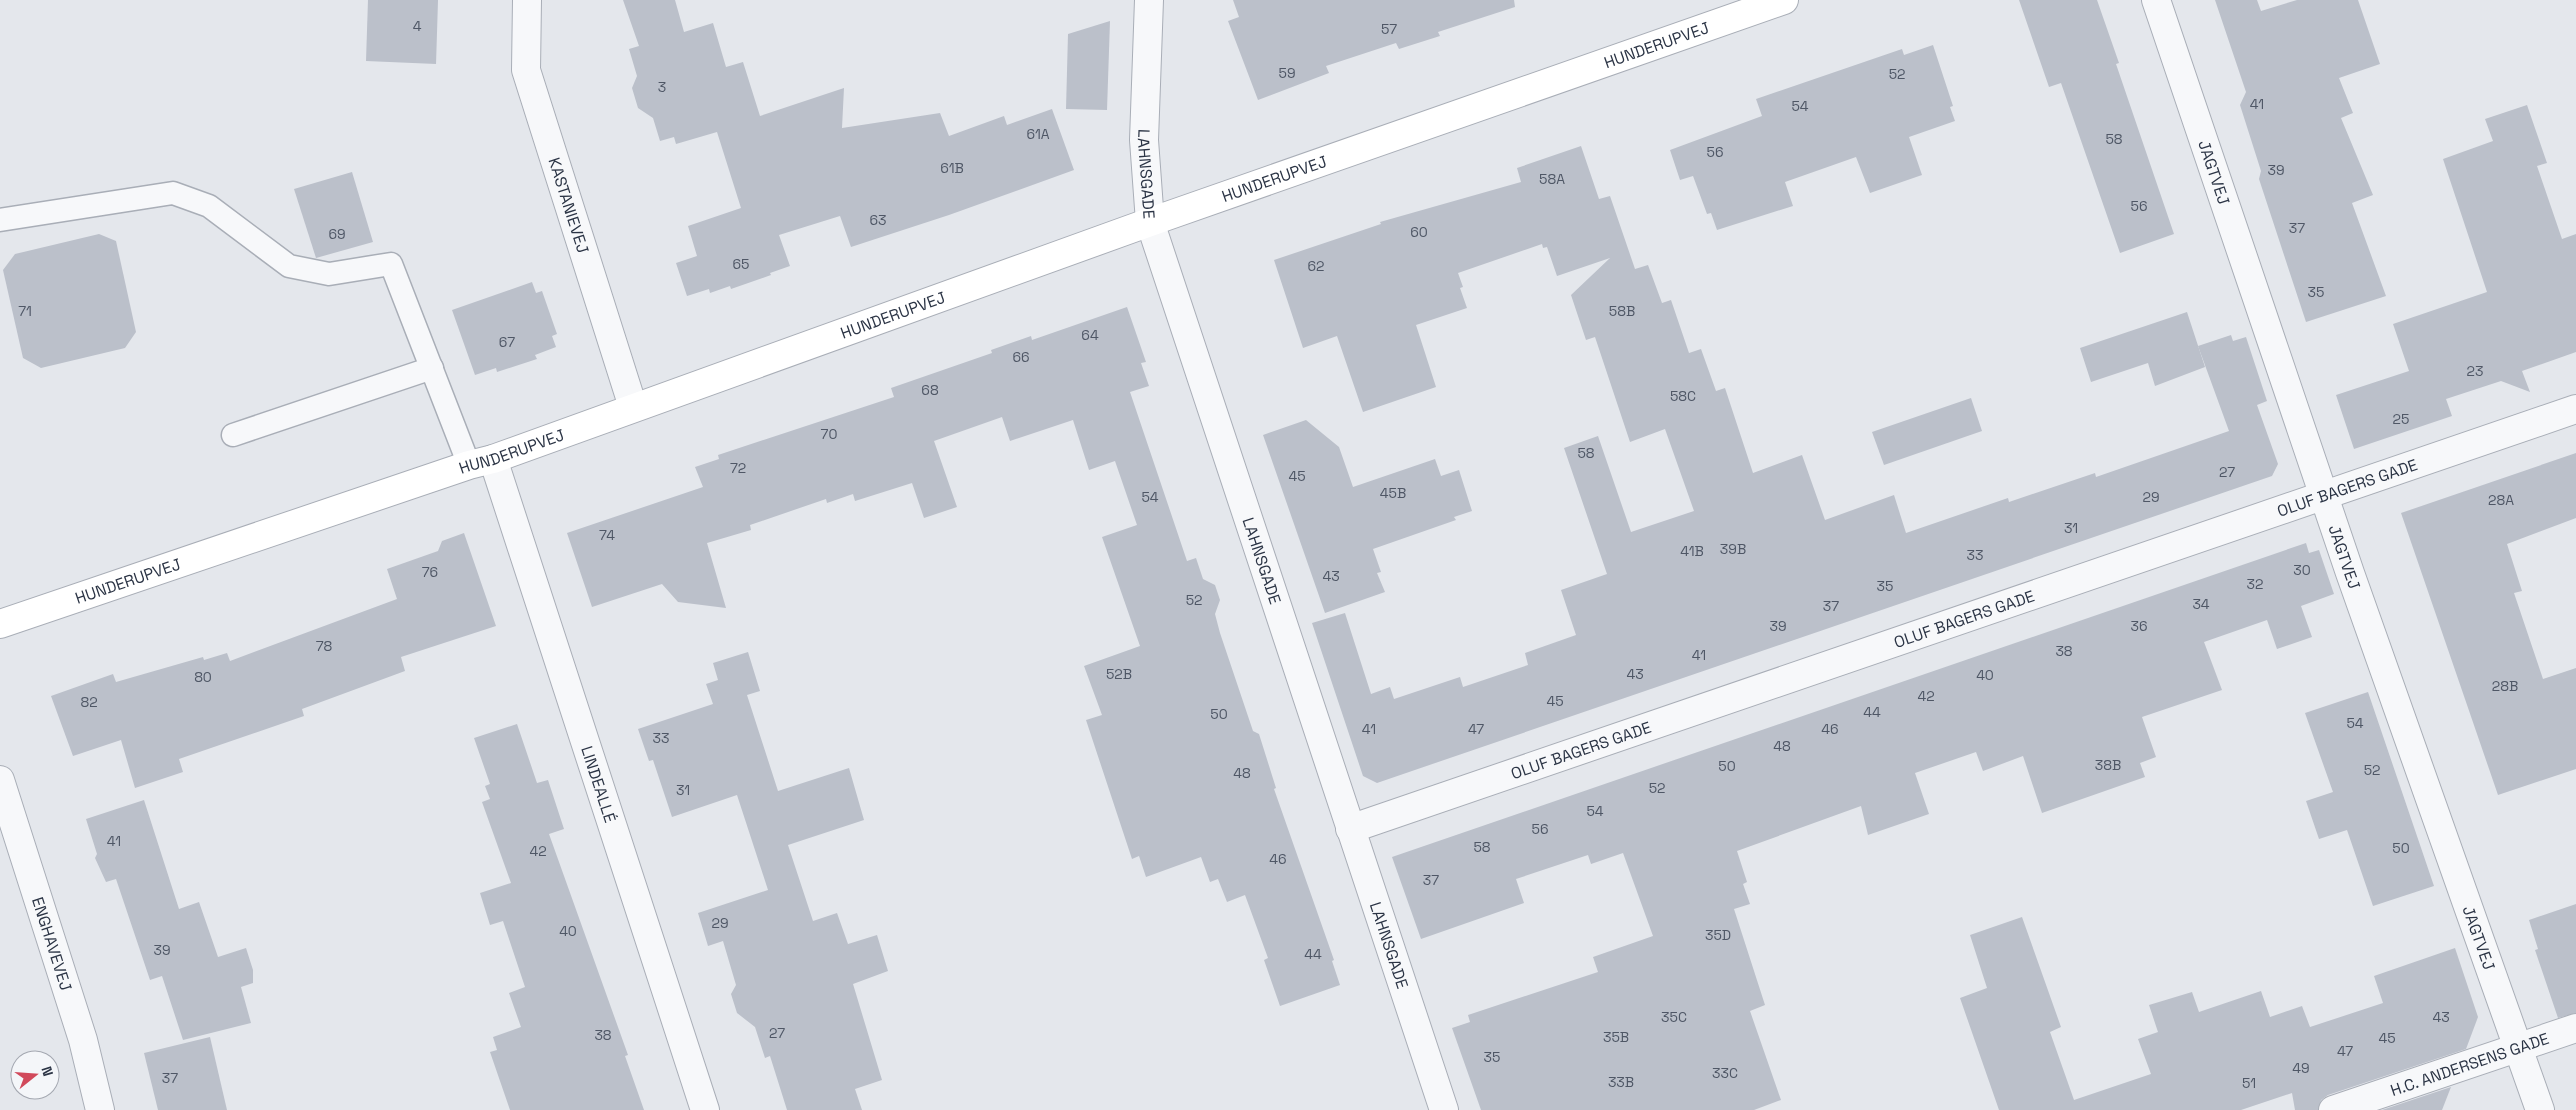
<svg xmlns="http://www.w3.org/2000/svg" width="2576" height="1110" viewBox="0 0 2576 1110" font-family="'Space Grotesk',sans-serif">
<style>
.building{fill:#bbc0ca}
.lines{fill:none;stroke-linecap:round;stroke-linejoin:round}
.lane-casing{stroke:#a9aeb7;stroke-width:25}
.street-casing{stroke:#a9aeb7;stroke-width:30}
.secondary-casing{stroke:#a9aeb7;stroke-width:30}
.lane{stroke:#f7f8fa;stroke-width:22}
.street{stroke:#f7f8fa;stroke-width:28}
.secondary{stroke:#fff;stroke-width:28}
.labels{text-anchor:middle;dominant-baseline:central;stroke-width:4.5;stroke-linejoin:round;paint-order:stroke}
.number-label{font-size:14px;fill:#4f5766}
.street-label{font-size:16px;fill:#2b3445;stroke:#f4f6f9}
</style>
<rect width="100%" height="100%" fill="#e4e7ec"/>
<g class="building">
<path d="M368,0h70l-2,64 -70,-3z"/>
<path d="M623,0h52l9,32 29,-9 13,44 17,-5 17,54 84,-28 -2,40 98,-15 9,23 55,-20 3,9 45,-16 22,61 -125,45 -98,32 -11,-31 -61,19 11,31 -20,7 1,2 -40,14 -1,-3 -20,7 -1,-4 -22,7 -11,-33 21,-7 -9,-30 53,-18 -24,-76 -41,12 -2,-7 -14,4 -7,-23 -15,-10 -6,-20 5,-12 -8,-27 10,-3z"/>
<path d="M1233,0h281l1,7 -77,25 2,4 -41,13 -3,-6 -70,23 3,7 -71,27 -30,-79 11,-4z"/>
<path d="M2019,0h78l22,63 -3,1 58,170 -54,19 -59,-170 -12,4z"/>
<path d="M2215,0h42l4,11 36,-11h61l22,64 -41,14 14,35 -12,5 32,77 -21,8 34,93 -80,26 -47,-143 2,-8 -21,-66 6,-13z"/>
<path d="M1110,21l-3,89 -41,-1 2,-75z"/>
<path d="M1933,45l20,61 -3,1 5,14 -46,16 13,38 -52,18 -14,-36 -71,25 8,24 -76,24 -6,-17 -4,1 -14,-38 -13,4 -10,-30 92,-34 -6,-17 146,-50 2,6z"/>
<path d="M2527,105l20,58 -10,3 25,73 14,-5v118l-54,19 8,21 -29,-11 -55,18 6,17 -98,33 -18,-54 73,-24 -16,-47 94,-32 -44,-133 50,-18 -8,-22z"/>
<path d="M1581,146l18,53 11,-3 25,73 13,-4 14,38 9,-3 18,53 12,-4 15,42 9,-3 28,85 49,-18 23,65 69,-25 12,38 102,-35 1,4 86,-29 1,4 133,-46 -31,-85 33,-11 2,6 13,-4 21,64 -10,4 21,59 -6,12 -895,307 -14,-7 -51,-153 33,-10 26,81 19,-7 4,12 66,-22 3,10 65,-22 -3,-12 51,-18 -15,-45 46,-16 -43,-126 34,-12 33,96 63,-21 -29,-82 -35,13 -35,-105 -9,3 -15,-45 39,-37 -53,18 -10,-29 -4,1 -1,-4 -84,29 5,14 -3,1 7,20 -51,17 20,62 -73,25 -26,-76 -34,12 -29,-88 107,-36 -1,-2 141,-40 -4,-14z"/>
<path d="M352,172l21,70 -57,16 -22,-69z"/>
<path d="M99,234l17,7 20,91 -11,16 -84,20 -18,-10 -20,-88 12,-16z"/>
<path d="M532,282l4,11 6,-2 15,43 -5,2 4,11 -21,8 2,4 -40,13 -1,-4 -21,7 -23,-65z"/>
<path d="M1127,307l19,55 -5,1 8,23 -19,6 57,169 9,-3 7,21 12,6 5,15 -5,14 5,19 33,98 6,3 17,54 -2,1 60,171 -2,1 8,24 -60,21 -16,-46 4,-2 -23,-63 -18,7 -9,-23 -8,3 -9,-25 -55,20 -7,-21 -7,3 -46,-139 16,-5 -18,-49 56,-20 -38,-109 35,-12 -22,-64 -26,9 -16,-50 -63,21 -8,-24 -68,24 23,66 -33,11 -12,-35 -57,18 -2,-7 -26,9 -1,-4 -76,26 1,5 -44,13 19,65 -48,-6 -16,-18 -70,23 -25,-74 136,-46 -8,-20 24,-8 -1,-4 176,-58 -3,-9 101,-35 -1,-3 40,-14 1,4z"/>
<path d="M2187,312l18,55 -50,19 -7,-23 -57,19 -11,-34z"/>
<path d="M1971,398l11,33 -98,34 -12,-33z"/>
<path d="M1306,420l33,27 14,40 82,-28 6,17 18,-6 13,41 -18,6 2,3 -83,29 8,23 -4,1 8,19 -60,21 -62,-178z"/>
<path d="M2576,453v65l-69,26 15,47 -8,2 29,86 33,-11v101l-78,26 -97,-282z"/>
<path d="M464,533l32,93 -95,31 4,14 -103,38 2,7 -125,43 4,13 -48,16 -14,-48 -48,16 -22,-60 62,-22 3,8 87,-25 1,3 23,-7 3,8 167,-62 -10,-30 51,-18 4,-10z"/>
<path d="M2306,543l3,10 10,-3 15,44 -33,12 11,31 -35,12 -10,-29 -63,22 18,48 -80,27 14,40 -16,6 5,14 -103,36 -19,-57 -40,15 -7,-19 -61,21 14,41 -61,21 -7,-29 -124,45 10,31 -4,2 7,20 -16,5 31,96 -15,6 31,89 -27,10h-273l-29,-82 18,-6 -2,-7 130,-43 -5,-15 60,-21 -30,-83 -32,11 -3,-9 -72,24 8,24 -103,36 -29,-82z"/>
<path d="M748,652l12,39 -13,4 31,96 71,-23 15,52 -76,25 25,76 24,-8 11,31 29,-9 11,36 -35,13 29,96 -27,9 7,21h-75l-17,-54 -5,2 -10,-31 -18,-14 -6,-19 5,-9 -13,-44 -15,5 -10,-33 70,-23 -31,-95 -65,22 -19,-57 -4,1 -11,-32 75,-25 -7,-20 12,-4 -5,-17z"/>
<path d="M2368,692l66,194 -61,20 -26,-76 -28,9 -13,-38 27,-9 -28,-79z"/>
<path d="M517,724l20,59 11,-3 16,49 -15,5 79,221 -3,1 19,54h-134l-20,-58 7,-2 -4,-13 28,-10 -12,-34 16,-6 -22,-66 -13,4 -10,-32 31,-10 -29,-81 8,-3 -5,-13 5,-2 -16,-46z"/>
<path d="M144,800l35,109 20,-7 19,55 28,-9 7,22v13l-12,4 10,36 -68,17 -21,-64 -12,4 -34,-101 -10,3 -11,-24 2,-4 -11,-35z"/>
<path d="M2576,904v109l-18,5 -23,-68 3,-1 -9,-29z"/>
<path d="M2022,917l39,110 -11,5 24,68 77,-26 -13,-35 20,-7 -9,-27 43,-13 7,20 62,-21 9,26 32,-11 8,21 73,-24 -9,-27 81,-28 23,69 -12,32 -138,46 -7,5 -3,10h-23l-3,-17 -51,17h-242l-39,-112 27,-10 -17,-53z"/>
<path d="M210,1037l17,73h-69l-14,-57z"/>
<path d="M2451,1087l-9,23h-60z"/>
</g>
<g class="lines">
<defs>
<g id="lane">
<path d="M0,220l173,-27 36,13 80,60 40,8 62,-10 78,201"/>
<path d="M233,435l199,-67"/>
</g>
<g id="street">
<path id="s1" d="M527,0l-1,70 107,337"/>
<path id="s2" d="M1149,0l-5,140 6,82 294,888"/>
<path id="s3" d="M2156,0l194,573 190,537"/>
<path id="s4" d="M493,459l212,651"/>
<path id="s5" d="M0,780l83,260 17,70"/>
<path id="s6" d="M1350,829l1226,-420"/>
<path id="s7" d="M2333,1110l243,-82"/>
</g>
<g id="secondary">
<path id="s8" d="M0,624l469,-159 24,-6 657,-237 634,-222"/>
</g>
</defs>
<use href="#lane" class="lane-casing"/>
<use href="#street" class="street-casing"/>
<use href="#secondary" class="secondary-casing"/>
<use href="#lane" class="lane"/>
<use href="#street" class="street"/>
<use href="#secondary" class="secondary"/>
</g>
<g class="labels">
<g class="number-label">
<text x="417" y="26">4</text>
<text x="1389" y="29">57</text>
<text x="1287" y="73">59</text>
<text x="1897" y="74">52</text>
<text x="662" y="87">3</text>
<text x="2257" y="104">41</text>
<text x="1800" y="106">54</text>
<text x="1038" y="134">61A</text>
<text x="2114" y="139">58</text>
<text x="1715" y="152">56</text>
<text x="952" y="168">61B</text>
<text x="2276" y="170">39</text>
<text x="1552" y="179">58A</text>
<text x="2139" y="206">56</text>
<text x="878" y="220">63</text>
<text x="2297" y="228">37</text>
<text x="1419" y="232">60</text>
<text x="337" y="234">69</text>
<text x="741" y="264">65</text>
<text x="1316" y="266">62</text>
<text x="2316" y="292">35</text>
<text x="25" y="311">71</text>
<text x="1622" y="311">58B</text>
<text x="1090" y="335">64</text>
<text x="507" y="342">67</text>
<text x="1021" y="357">66</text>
<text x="2475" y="371">23</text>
<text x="930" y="390">68</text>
<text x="1683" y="396">58C</text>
<text x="2401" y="419">25</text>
<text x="829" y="434">70</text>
<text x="1586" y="453">58</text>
<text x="738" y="468">72</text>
<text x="2227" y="472">27</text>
<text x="1297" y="476">45</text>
<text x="1393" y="493">45B</text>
<text x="1150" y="497">54</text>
<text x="2151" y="497">29</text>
<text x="2501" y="500">28A</text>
<text x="2071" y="528">31</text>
<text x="607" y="535">74</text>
<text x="1733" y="549">39B</text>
<text x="1692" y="551">41B</text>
<text x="1975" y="555">33</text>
<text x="2302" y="570">30</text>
<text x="430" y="572">76</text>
<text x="1331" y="576">43</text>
<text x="2255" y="584">32</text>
<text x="1885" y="586">35</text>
<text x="1194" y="600">52</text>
<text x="2201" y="604">34</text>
<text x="1831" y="606">37</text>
<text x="1778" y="626">39</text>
<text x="2139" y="626">36</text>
<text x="324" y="646">78</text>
<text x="2064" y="651">38</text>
<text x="1699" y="655">41</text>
<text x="1119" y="674">52B</text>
<text x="1635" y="674">43</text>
<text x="1985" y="675">40</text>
<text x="203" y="677">80</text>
<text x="2505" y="686">28B</text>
<text x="1926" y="696">42</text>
<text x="1555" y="701">45</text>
<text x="89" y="702">82</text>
<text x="1872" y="712">44</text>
<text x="1219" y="714">50</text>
<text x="2355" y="723">54</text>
<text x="1369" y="729">41</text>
<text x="1476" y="729">47</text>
<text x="1830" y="729">46</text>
<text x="661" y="738">33</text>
<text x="1782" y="746">48</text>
<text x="2108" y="765">38B</text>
<text x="1727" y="766">50</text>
<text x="2372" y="770">52</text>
<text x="1242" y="773">48</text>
<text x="1657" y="788">52</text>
<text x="683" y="790">31</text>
<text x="1595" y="811">54</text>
<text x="1540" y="829">56</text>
<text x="114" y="841">41</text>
<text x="1482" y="847">58</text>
<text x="2401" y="848">50</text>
<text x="538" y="851">42</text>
<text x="1278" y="859">46</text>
<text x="1431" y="880">37</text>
<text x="720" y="923">29</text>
<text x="568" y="931">40</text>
<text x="1718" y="935">35D</text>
<text x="162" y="950">39</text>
<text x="1313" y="954">44</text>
<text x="1674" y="1017">35C</text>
<text x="2441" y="1017">43</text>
<text x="777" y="1033">27</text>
<text x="603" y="1035">38</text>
<text x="1616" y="1037">35B</text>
<text x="2387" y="1038">45</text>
<text x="2345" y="1051">47</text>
<text x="1492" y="1057">35</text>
<text x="2301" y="1068">49</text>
<text x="1725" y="1073">33C</text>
<text x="170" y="1078">37</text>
<text x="1621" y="1082">33B</text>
<text x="2249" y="1083">51</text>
</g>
<g class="street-label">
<text stroke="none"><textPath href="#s8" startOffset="1755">HUNDERUPVEJ</textPath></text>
<text stroke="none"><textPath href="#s3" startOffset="182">JAGTVEJ</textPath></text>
<text stroke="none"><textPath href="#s2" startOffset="174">LAHNSGADE</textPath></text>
<text stroke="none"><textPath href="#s8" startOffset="1350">HUNDERUPVEJ</textPath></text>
<text stroke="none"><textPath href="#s1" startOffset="212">KASTANIEVEJ</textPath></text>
<text stroke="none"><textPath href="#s8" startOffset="945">HUNDERUPVEJ</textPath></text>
<text stroke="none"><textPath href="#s8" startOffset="540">HUNDERUPVEJ</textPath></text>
<text stroke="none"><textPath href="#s6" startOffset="1054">OLUF BAGERS GADE</textPath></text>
<text stroke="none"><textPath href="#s3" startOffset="588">JAGTVEJ</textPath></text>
<text stroke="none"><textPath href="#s2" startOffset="579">LAHNSGADE</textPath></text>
<text stroke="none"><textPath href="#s8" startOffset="135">HUNDERUPVEJ</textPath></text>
<text stroke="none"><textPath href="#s6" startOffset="649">OLUF BAGERS GADE</textPath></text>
<text stroke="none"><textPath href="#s6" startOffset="244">OLUF BAGERS GADE</textPath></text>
<text stroke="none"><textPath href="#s4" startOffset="342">LINDEALLÉ</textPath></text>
<text stroke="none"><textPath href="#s3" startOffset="992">JAGTVEJ</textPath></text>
<text stroke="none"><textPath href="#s5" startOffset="172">ENGHAVEVEJ</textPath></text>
<text stroke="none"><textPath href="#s2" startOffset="984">LAHNSGADE</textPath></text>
<text stroke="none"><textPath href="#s7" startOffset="144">H.C. ANDERSENS GADE</textPath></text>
</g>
</g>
<g transform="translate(35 1075) rotate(73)"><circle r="24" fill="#f4f6f9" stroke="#a4a8b1"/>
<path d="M0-4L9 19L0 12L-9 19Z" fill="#d1495b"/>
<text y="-8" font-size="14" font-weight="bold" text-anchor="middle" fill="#2b3445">N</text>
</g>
</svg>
